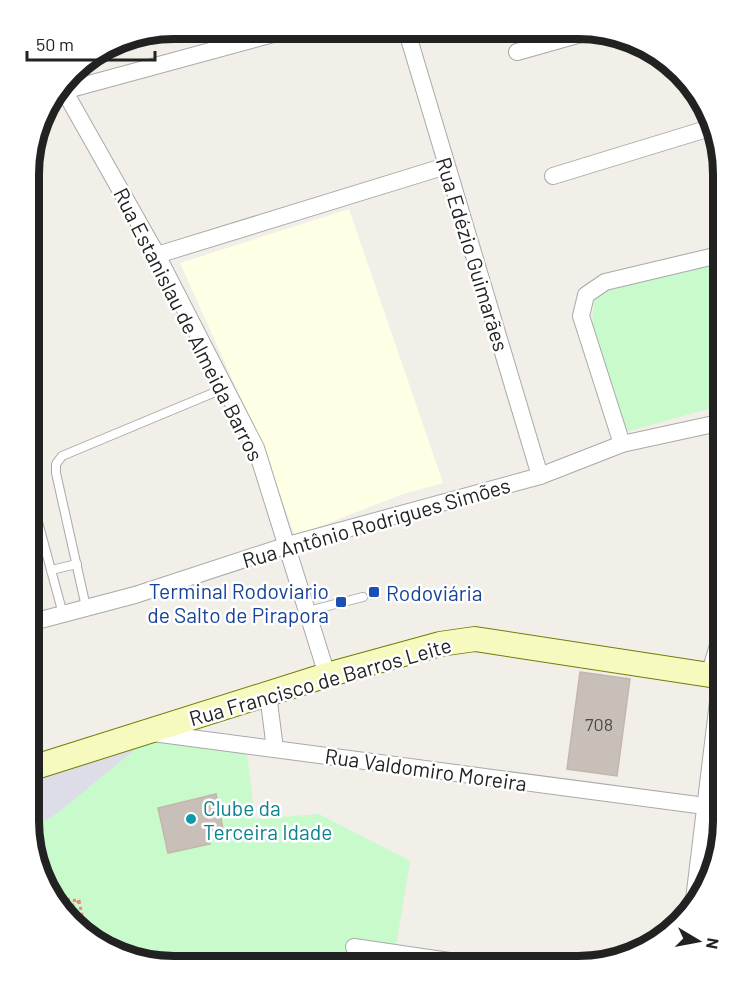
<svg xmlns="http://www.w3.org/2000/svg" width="752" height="995" viewBox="0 0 752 995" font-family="Barlow,sans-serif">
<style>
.education{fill:#ffffe5}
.park{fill:#c8facc}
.plaza{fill:#dddde8}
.building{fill:#c7bfb8;stroke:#c4b6ab;stroke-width:1.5}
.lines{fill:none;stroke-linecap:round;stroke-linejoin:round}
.lane-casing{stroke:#a9a9a9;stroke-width:10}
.street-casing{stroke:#a9a9a9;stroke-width:18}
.secondary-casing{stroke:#707d05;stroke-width:26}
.path{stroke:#fa8072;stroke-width:3;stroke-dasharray:3 3;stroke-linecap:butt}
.lane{stroke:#fff;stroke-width:8}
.street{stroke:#fff;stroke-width:16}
.secondary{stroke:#f7fabf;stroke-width:24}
.transit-dot{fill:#1a4fb4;stroke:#fff;stroke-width:2}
.culture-dot{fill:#0f9aa8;stroke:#fff;stroke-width:2}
.labels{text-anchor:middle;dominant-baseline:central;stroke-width:5;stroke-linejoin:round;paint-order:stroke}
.number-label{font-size:18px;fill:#4b4948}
.street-label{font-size:21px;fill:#222;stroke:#fff}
.transit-label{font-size:21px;fill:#164399;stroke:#fff;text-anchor:end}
.culture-label{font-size:21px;fill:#0d838f;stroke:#fff;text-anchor:start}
.rim{fill:none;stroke:#222;stroke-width:8}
</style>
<rect width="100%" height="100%" fill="#f2efe9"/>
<path class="education" d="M349,209l94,274 -40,11 -108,42 -32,-89 -83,-184z"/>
<g class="park">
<path d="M723,259v146l-98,27 -34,-103 4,-34 57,-19z"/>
<path d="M153,742l94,10 8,67 64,-5 91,47 -17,105 -238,-1 -62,-23 -49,-56 -15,-64 18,-53z"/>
</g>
<path class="plaza" d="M137,748l-76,62 -30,21 -2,-52z"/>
<g class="building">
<path d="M580,672l50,7 -13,97 -50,-7z"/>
<path d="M216,794l7,35 -15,3 2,12 -42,9 -10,-45z"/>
</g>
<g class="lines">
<defs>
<g id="lane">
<path d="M29,489l34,125"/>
<path d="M51,570l26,-6"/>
<path d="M86,607l-30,-134v-9l6,-8 163,-68"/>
<path d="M308,611l55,-14"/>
</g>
<g id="street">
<path d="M407,32l133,444"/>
<path d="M517,52l78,-22"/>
<path d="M61,85l96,170 99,193 71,227"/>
<path d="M56,93l217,-59"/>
<path d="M553,176l160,-49"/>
<path d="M157,255l289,-89"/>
<path d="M622,444l-41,-128 5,-21 19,-13 118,-28"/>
<path d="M29,623l106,-28 153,-50 252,-69 82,-32 101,-22"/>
<path d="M709,675l14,-46"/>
<path d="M268,694l7,55"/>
<path d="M153,733l552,73"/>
<path d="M693,908l28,-231"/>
<path d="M354,947l129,19"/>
</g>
<path id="secondary" d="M29,769l298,-94 113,-31 35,-5 248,38"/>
</defs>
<use href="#lane" class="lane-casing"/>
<use href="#street" class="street-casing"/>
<use href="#secondary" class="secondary-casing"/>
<g class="path">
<path d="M55,898l24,3 -14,9"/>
<path d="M79,901l7,33"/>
<path d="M141,960l15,-5 16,10"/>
</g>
<use href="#lane" class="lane"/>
<use href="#street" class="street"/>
<use href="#secondary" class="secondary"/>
</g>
<g class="transit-dot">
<rect x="368" y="586" width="12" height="12" rx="3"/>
<rect x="335" y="596" width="12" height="12" rx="3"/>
</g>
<circle class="culture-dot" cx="191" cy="819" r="6"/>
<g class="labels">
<g class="number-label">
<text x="599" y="724">708</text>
</g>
<g class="street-label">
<text transform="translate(473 254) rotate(73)">Rua Edézio Guimarães</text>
<text transform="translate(189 324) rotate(63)">Rua Estanislau de Almeida Barros</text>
<text transform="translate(376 522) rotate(-16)">Rua Antônio Rodrigues Simões</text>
<text transform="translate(320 681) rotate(-16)">Rua Francisco de Barros Leite</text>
<text transform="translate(426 769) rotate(8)">Rua Valdomiro Moreira</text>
</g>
<g class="transit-label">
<text x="329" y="590">Terminal Rodoviario<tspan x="329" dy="24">de Salto de Pirapora</tspan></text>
<text x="386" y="592" text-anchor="start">Rodoviária</text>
</g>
<g class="culture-label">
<text x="203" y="807">Clube da<tspan x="203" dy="24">Terceira Idade</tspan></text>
</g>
</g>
<path d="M0 0H752V995H0ZM174 39H578A135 135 0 0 1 713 174V821A135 135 0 0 1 578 956H174A135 135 0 0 1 39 821V174A135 135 0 0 1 174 39Z" fill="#fff" fill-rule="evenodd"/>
<path class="rim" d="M174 39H578A135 135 0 0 1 713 174V821A135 135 0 0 1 578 956H174A135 135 0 0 1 39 821V174A135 135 0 0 1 174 39Z"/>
<g transform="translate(698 941) rotate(100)" stroke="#ffffff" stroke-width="4.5" paint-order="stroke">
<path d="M0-4.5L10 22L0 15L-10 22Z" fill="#222222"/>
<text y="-9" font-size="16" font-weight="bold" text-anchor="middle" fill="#222222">N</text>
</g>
<path d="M27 51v9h128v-9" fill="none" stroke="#222222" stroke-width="3"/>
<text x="36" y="51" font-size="18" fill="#222222" stroke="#ffffff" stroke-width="4.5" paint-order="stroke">50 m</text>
</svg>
